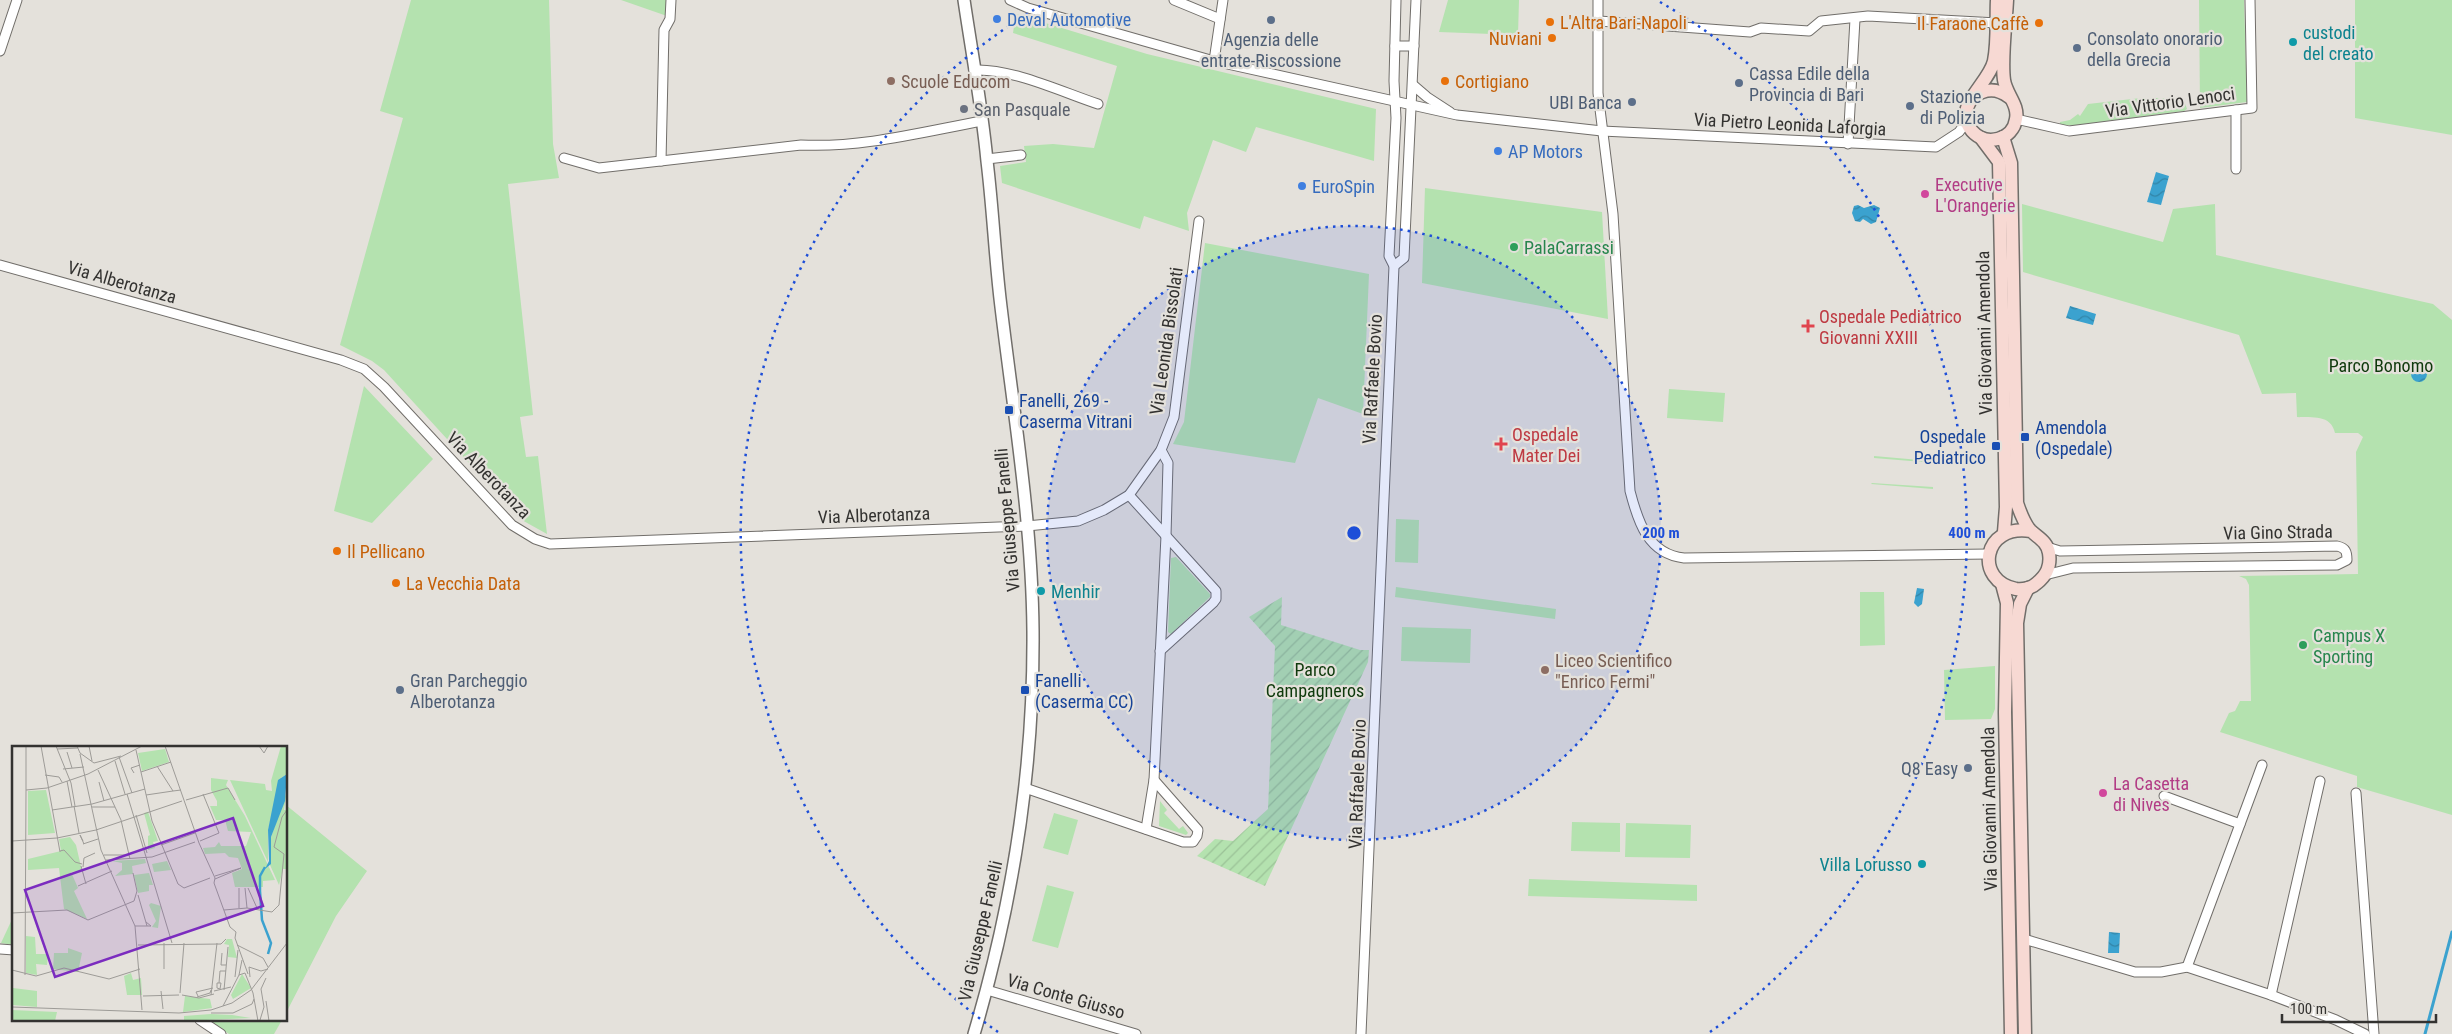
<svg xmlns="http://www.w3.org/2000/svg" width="2452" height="1034" viewBox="0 0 2452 1034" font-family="'Roboto Condensed',sans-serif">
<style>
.green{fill:#b4e2af}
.garden{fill:url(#garden-furrows)}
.water{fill:url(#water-waves)}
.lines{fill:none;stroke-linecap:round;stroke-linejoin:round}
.stream{stroke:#3ba2cf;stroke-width:3}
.minor-casing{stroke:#716e6a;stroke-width:11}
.tertiary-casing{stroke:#716e6a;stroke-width:14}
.secondary-casing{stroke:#716e6a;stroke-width:15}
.minor{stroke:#fff;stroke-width:9}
.tertiary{stroke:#fff;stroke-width:11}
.secondary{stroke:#f7d9d3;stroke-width:12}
.ring{fill:none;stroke:#1d4ed8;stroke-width:2.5;stroke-dasharray:2.5 5}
.shop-dot{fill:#3f7fe0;stroke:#e4e1db;stroke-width:2}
.service-dot{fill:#5c6f8a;stroke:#e4e1db;stroke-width:2}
.food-dot{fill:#e8710a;stroke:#e4e1db;stroke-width:2}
.culture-dot{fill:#0f9aa8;stroke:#e4e1db;stroke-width:2}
.education-dot{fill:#8d6e63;stroke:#e4e1db;stroke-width:2}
.worship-dot{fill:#6b7280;stroke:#e4e1db;stroke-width:2}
.hotel-dot{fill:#d1479c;stroke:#e4e1db;stroke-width:2}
.leisure-dot{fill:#2e9e5b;stroke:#e4e1db;stroke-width:2}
.health-dot{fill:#e0444e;stroke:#e4e1db;stroke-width:2}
.transit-dot{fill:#1a4fb4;stroke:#e4e1db;stroke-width:2}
.labels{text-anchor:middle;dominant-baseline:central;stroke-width:4.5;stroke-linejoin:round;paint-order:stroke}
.shop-label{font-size:18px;fill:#366cbe;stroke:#e4e1db;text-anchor:start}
.food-label{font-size:18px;fill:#c56008;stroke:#e4e1db;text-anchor:start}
.culture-label{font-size:18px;fill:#0d838f;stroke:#e4e1db;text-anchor:start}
.service-label{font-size:18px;fill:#4e5e75;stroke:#e4e1db;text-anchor:start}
.education-label{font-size:18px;fill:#785e54;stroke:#e4e1db;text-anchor:start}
.street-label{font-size:18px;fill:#333230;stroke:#e4e1db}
.worship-label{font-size:18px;fill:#5b616d;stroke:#e4e1db;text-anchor:start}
.hotel-label{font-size:18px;fill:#b23c85;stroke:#e4e1db;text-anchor:start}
.leisure-label{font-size:18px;fill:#27864d;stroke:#e4e1db;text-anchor:start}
.health-label{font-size:18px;fill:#be3a42;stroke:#e4e1db;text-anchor:start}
.park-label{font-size:18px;fill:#0e390b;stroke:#e4e1db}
.transit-label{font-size:18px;fill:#164399;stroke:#e4e1db;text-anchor:start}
.inset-river{fill:none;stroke:#3ba2cf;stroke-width:2.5}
.inset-road{fill:none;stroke:#9d9b97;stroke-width:1}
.view{fill:#7b2cbf;fill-opacity:0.15;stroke:#7b2cbf;stroke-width:2.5}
.inset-edge{fill:none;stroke:#333230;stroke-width:2.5}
.centre{fill:#1d4ed8;stroke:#e4e1db;stroke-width:2.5}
.ring-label{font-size:15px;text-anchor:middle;font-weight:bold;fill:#1d4ed8;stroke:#e4e1db;stroke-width:4.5;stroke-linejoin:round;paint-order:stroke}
</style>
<defs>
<pattern id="garden-furrows" width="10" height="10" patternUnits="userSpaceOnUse" patternTransform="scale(1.25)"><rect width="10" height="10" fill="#b4e2af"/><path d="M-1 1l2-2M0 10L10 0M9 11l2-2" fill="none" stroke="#9bc297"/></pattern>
<pattern id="water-waves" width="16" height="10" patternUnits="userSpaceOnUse" patternTransform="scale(1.25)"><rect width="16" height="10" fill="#3ba2cf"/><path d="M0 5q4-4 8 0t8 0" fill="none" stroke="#3285a8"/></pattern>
</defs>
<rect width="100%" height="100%" fill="#e4e1db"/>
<g class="green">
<path d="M411,0h138l4,144 6,34 -51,6 25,231 -13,2 6,40 12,-1 9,78 -27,-15 -136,-149 -12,-9 -32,-16 63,-227 -23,-7z"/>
<path d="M621,0h48l-2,16z"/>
<path d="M1448,0h71l-1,35 -79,-3z"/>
<path d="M2199,0h45l3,102 -47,6z"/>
<path d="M2355,0h97v135l-97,-17z"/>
<path d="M1016,14l131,40 229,55 -2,52 -118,-34 -10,25 -33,-12 -26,73 2,18 -45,-15 -4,13 -138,-46 -2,-17 26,-4 -2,-16 29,-2 41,4 23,-82 -104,-33z"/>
<path d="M2141,98h26l1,4 17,1 2,6 -3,2 -107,14h-17v-3l10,-2 8,-6 2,2 8,-12z"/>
<path d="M1425,188l177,24 6,107 -186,-36z"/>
<path d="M2022,204l141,38 10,-33 42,-5 1,51 217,49 19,16v495l-95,-28v-11l-137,-44 9,-19 6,-2 5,-10h11l-2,-116 -3,-6 -7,-3 119,-2 -2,-122 7,-15 -5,-4h-23c-4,-19 -23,-15 -38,-16l-1,-24 -34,1 -23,-59 -216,-63z"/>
<path d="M1205,243l164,31 -6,140 -45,-16 -23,65 -122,-19 11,-22z"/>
<path d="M364,386l69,73 -61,64 -38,-12z"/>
<path d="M1669,389l56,4 -2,29 -56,-4z"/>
<path d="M1933,453l2,10 -61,-5v-2l57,5z"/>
<path d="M1872,483l61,4v2l-62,-5z"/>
<path d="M1396,519l23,1 -1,43 -23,-1z"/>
<path d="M1176,557l34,37v3l-39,37 -3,-2 3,-74z"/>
<path d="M1396,587l160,22 -1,10 -160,-22z"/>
<path d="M1860,592h24l1,53 -25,1z"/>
<path d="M1402,627l69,2 -1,34 -69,-2z"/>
<path d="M1995,666v43l-4,10 -46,1 -1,-50z"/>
<path d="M1160,801l7,9 -3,3 15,16 4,-3 5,7 -2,2 -27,-9z"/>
<path d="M286,805l81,66 -31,45 -50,97z"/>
<path d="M1054,813l24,7 -10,35 -25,-7z"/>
<path d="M1572,822l48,1v29l-49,-1z"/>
<path d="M1626,823l65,2 -1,33 -65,-1z"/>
<path d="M1529,879l168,6v16l-169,-5z"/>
<path d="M1047,885l27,7 -16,56 -26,-7z"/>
<path d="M14,915v30l-13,-2z"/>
<path d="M209,1020h73l-8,14h-45z"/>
</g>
<path class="garden" d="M1282,597l-1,28 79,25h9l-1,12 -103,224 -68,-30 18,-17 18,2 35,-32 7,-163 -26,-29z"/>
<g class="water">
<path d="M2156,172l13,4 -8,29 -14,-3z"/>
<path d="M1858,205l6,3 10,-3 6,3 -4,14 -5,2 -8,-5 -3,3 -5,-1 -3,-8 2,-7z"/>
<path d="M2070,306l26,8 -3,11 -27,-7z"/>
<circle cx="2419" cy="374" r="8"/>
<path d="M1917,588l7,1 -2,15 -4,3 -4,-4z"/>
<path d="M2109,932l11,1 -1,20h-11z"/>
</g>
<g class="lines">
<path class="stream" d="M2425,1034l27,-102"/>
<defs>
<g id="minor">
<path d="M1010,0l18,8 186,53 243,54 145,16 334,16 23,-15 8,-11"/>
<path d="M1174,0l46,19"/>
<path d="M1598,0v93l15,121 17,277c8,31 18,63 54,67l305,-4"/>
<path d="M1599,21l151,11 11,-4 48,3 12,-10 47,-5 129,7"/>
<path d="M1395,46h19"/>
<path d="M0,51l17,-51"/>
<path d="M1214,61l9,-61"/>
<path d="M974,70c37,-2 88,22 124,34"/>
<path d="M1413,85l14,12 23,15"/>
<path d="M2016,119l53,12 183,-23 -2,-108"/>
<path d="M1848,144l7,-125"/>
<path d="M564,158l35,10 202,-23c61,3 121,-13 181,-24"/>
<path d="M987,159l34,-4"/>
<path d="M661,161l3,-131 6,-11 1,-19"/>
<path d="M2236,169v-59"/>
<path d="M0,265l341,95 23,9 20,18 128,138 23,14 15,5 477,-18 51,-5 26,-11 25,-15 32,-45 13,-33 25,-196"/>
<path d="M1394,266l10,-8 12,-258"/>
<path d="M1129,495l87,96v8l-3,4 -53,48"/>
<path d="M2045,575l28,-7 264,-3 10,-5c0,-8 -1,-12 -10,-14l-277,5 -13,-4"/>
<path d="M1025,788l158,54h10l4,-6 1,-6 -44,-50"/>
<path d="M2356,793l18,241"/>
<path d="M2164,796l76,28"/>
<path d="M1146,829l8,-49 12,-244 2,-73 -7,-13"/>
<path d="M2024,939l111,33h26l26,-5 84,28 65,25 29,14"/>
<path d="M0,949l14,1"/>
<path d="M2187,967l75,-202"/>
<path d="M987,990l149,44"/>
<path d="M2271,995l49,-214"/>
<path d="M200,1020l21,14"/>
<path d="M1361,1034l33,-768 -5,-10 7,-138 -2,-37 2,-81"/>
</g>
<path id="tertiary" d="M964,0c8,54 18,107 23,161 6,49 8,98 14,146 13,108 31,215 32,324 1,137 -20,272 -59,403"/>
<g id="secondary">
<path d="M1997,0c-1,20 1,41 -3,61 -5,23 -43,46 -22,70 14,16 41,9 44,-12 3,-14 -10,-25 -12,-39 -3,-22 2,-57 3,-80"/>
<path d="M1973,97c13,-9 24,-9 36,0"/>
<path d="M2003,137l8,26 6,340c3,9 7,20 13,27 8,8 17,11 19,23 2,13 -2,22 -12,30 -5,5 -14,7 -21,6 -42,-8 -34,-66 15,-58"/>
<path d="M1981,138l18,24 7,345 -2,25"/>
<path d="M2002,584l5,19 -2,109 6,322"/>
<path d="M2025,1034l-8,-411 3,-19 8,-16"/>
</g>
</defs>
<use href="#minor" class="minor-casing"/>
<use href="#tertiary" class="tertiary-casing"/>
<use href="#secondary" class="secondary-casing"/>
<use href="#minor" class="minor"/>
<use href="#tertiary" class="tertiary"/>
<use href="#secondary" class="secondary"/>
</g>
<circle cx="1354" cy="533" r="307" fill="#1d4ed8" fill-opacity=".12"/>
<g class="ring">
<circle cx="1354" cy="533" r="307"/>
<path d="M998 1032A613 613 0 0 1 1047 2M1660 2A613 613 0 0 1 1710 1032"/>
</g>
<g class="shop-dot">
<circle cx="997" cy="19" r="5"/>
<circle cx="1498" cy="151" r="5"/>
<circle cx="1302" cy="186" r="5"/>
</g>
<g class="service-dot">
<circle cx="1271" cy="20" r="5"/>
<circle cx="2077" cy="48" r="5"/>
<circle cx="1739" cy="83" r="5"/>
<circle cx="1632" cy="102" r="5"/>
<circle cx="1910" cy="106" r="5"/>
<circle cx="400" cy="690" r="5"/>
<circle cx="1968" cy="768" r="5"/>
</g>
<g class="food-dot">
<circle cx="1550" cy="22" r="5"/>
<circle cx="2039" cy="23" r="5"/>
<circle cx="1552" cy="38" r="5"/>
<circle cx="1445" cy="81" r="5"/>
<circle cx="337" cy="551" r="5"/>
<circle cx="396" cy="583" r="5"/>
</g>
<g class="culture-dot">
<circle cx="2293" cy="42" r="5"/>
<circle cx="1041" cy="591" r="5"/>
<circle cx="1922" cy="864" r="5"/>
</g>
<g class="education-dot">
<circle cx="891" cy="81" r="5"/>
<circle cx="1545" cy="670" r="5"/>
</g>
<circle class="worship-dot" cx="964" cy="109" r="5"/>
<g class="hotel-dot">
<circle cx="1925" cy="194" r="5"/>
<circle cx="2103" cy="793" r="5"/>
</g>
<g class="leisure-dot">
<circle cx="1514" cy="247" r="5"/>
<circle cx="2303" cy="645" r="5"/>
</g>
<g class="health-dot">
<path d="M1805.5 318.5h5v5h5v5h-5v5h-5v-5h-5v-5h5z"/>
<path d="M1498.5 436.5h5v5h5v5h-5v5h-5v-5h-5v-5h5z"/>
</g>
<g class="transit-dot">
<rect x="1004" y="405" width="10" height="10" rx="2.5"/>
<rect x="2020" y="432" width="10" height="10" rx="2.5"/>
<rect x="1991" y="441" width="10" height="10" rx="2.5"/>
<rect x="1020" y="685" width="10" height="10" rx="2.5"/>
</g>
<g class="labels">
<g class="shop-label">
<text x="1007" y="19">Deval Automotive</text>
<text x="1508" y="151">AP Motors</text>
<text x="1312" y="186">EuroSpin</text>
</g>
<g class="food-label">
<text x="1560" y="22">L'Altra Bari-Napoli</text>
<text x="2029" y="23" text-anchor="end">Il Faraone Caffè</text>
<text x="1542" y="38" text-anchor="end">Nuviani</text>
<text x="1455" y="81">Cortigiano</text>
<text x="347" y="551">Il Pellicano</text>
<text x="406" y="583">La Vecchia Data</text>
</g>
<g class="culture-label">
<text x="2303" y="32">custodi<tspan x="2303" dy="21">del creato</tspan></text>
<text x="1051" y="591">Menhir</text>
<text x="1912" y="864" text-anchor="end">Villa Lorusso</text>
</g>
<g class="service-label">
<text x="2087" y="38">Consolato onorario<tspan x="2087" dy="21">della Grecia</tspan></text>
<text x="1271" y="39" text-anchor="middle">Agenzia delle<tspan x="1271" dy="21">entrate-Riscossione</tspan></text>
<text x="1749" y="73">Cassa Edile della<tspan x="1749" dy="21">Provincia di Bari</tspan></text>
<text x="1920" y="96">Stazione<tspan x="1920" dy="21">di Polizia</tspan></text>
<text x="1622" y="102" text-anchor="end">UBI Banca</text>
<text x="410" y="680">Gran Parcheggio<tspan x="410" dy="21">Alberotanza</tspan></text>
<text x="1958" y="768" text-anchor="end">Q8 Easy</text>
</g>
<g class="education-label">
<text x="901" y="81">Scuole Educom</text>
<text x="1555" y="660">Liceo Scientifico<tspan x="1555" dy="21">"Enrico Fermi"</tspan></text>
</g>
<g class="street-label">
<text transform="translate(2170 102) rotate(-8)">Via Vittorio Lenoci</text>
<text transform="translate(1790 124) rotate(3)">Via Pietro Leonida Laforgia</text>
<text transform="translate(122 282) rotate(16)">Via Alberotanza</text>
<text transform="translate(1984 333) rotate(-91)">Via Giovanni Amendola</text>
<text transform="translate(1166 341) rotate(-82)">Via Leonida Bissolati</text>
<text transform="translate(1372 379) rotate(-87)">Via Raffaele Bovio</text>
<text transform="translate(489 475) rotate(46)">Via Alberotanza</text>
<text transform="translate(874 515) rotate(-2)">Via Alberotanza</text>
<text transform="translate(1007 520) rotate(-95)">Via Giuseppe Fanelli</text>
<text transform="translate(2278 532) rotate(-1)">Via Gino Strada</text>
<text transform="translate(1357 784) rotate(-88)">Via Raffaele Bovio</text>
<text transform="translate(1989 809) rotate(-91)">Via Giovanni Amendola</text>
<text transform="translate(980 931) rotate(-77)">Via Giuseppe Fanelli</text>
<text transform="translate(1066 996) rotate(16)">Via Conte Giusso</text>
</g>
<g class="worship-label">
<text x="974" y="109">San Pasquale</text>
</g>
<g class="hotel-label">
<text x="1935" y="184">Executive<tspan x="1935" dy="21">L'Orangerie</tspan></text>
<text x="2113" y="783">La Casetta<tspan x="2113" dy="21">di Nives</tspan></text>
</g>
<g class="leisure-label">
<text x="1524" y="247">PalaCarrassi</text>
<text x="2313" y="635">Campus X<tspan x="2313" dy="21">Sporting</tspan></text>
</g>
<g class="health-label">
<text x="1819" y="316">Ospedale Pediatrico<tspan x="1819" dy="21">Giovanni XXIII</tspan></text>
<text x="1512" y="434">Ospedale<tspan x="1512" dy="21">Mater Dei</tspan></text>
</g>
<g class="park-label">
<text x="2381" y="365">Parco Bonomo</text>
<text x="1315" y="669">Parco<tspan x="1315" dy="21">Campagneros</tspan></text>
</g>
<g class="transit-label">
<text x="1019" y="400">Fanelli, 269 -<tspan x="1019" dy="21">Caserma Vitrani</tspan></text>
<text x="2035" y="427">Amendola<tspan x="2035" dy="21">(Ospedale)</tspan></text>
<text x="1986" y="436" text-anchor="end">Ospedale<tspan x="1986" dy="21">Pediatrico</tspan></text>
<text x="1035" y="680">Fanelli<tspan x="1035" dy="21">(Caserma CC)</tspan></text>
</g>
</g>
<g transform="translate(12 746)">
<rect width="275" height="275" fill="#e4e1db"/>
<path d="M269,0l6,1v27l-6,4 -13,52v32l-38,-82 35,4 1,6 6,1 -1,-10zM199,32l17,2 -2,5 19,31 30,64 -12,1v6h-28l-3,-14 10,-4 -4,-11 -9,-1 -4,-4 -20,1 -2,-6 12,-1 4,-5 2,4h25l5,-14 -23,-1 -3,-11h-9l-6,-14h7v-5l-6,-11zM34,44l9,43 -27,2v-44zM275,45l-3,19h3v59h-4l-4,16 -9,-20 1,-28zM136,66l10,29 -5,1 2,6 -7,2v-14l2,-1 -6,-22zM58,91l6,8 6,26 -11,1 7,16 -4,3 13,28 -23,-10 -5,-41 -31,2v-11l33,-8 -2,-12zM133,113l1,4 -14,3 1,8 -18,2 7,-6v-7l-10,-2zM155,115l4,9 -17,2 -2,-8zM137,127l4,12h-4v6l-11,2 -4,-18zM14,190l9,1 1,17h12l-1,11 -11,-1 1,11 -11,-2zM215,193h5l5,19 -9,-1 1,-12 -5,-1zM56,202l14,5 -4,19 -25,-3 1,-16h14zM119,227l2,7 8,-2 1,17h-15l-3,-19zM230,228l9,14 -18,11 -2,-4zM1,242l24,3v16l-25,-2zM173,250l25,3 2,9 -29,4zM0,264l45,2 -2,9h-43zM199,268l21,1 19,3 -67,3v-5z" fill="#b4e2af"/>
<path d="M153,3l4,13 -27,9 -4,-18z" fill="#b4e2af"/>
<path d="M139,157l10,3 -3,22 -6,-1 4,-6 -7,-16z" fill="#b4e2af"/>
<path d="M275,28l-2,27 -14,36v27l-6,5 4,-8 -1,-31 10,-50z" fill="#3ba2cf"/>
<path class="inset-river" d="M253,121l-5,9v15l2,29 9,23 -3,11"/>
<path class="inset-road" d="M14,0v44l21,-2 41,-14 54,-28M29,0l19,106M44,0l15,37M65,0l3,7 14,10 27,-7M77,0l3,15M153,0l34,97 16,35 -1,5 16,44 6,5 -1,6 13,36M247,0l5,7 4,-7M45,3l21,-1M124,4l16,71 26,63 6,4 26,-10M55,6l5,16M68,8l21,96 34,76 7,84M107,11l13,36M103,15l10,33M145,20l16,25 8,-1M51,23l21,-2M86,24l23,50 9,39M129,26l30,-10M122,27l-3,-5 9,-3M33,29l14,2 3,5M55,35l5,26M87,36l5,19M59,37l4,23M115,48l45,149M134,49l27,-4M174,54l42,-12 7,12M62,60l5,27M80,61h23M40,64l40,-6 53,-15M124,69l11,38M0,95l45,-3 39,-8 86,-29M71,95l-3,-6 4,9M188,95l19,-8 -16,-39M71,98l15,-5M149,99l34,-12M48,105l4,-1 11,12 7,2M92,109h25M94,114l46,-3 43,-15M69,120l5,18M71,121l1,-9 11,-5M203,130l26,-8 -26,11M66,140l34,-15M233,142l2,20M236,142l9,20M126,149l9,31M227,162v-20M212,164l23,-2 25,4 7,-7 5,-51 -10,-7 8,-30 5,-7M0,167l55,-3 21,10 46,-19 3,-10 -4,-18M123,180h16l-5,-4M126,199l83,-1 5,-5M225,199l26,13 5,9M210,207l-1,12h5M152,223v-26M0,224l24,6 28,-8 45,11 31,-10M13,229l1,-185M227,229l3,-15M223,231l3,-27M238,231l-1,-10 12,4 7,-2M205,237h4l-1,6 -3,-1zM207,237l1,-12h6M212,244l4,-43M149,245l2,18M202,245l17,-4M168,247l4,-50M170,249l17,3 15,-4M199,249l6,-52M131,250l36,-1M186,250l-2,-4 17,-4M185,251l13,-4 1,-3M254,255l3,20M211,260l16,-31 6,-2 8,20 5,28M0,261l167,6 32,-3 21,-7 19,-13 36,-47M199,267h22l19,-9 2,-5M248,274l4,-13 -3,-18 5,-11"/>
<path class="view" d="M221,72l30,88 -208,71 -30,-87z"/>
<rect width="275" height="275" class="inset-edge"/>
</g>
<circle cx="1354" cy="533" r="8" class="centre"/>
<g class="ring-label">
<text x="1661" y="538">200 m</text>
<text x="1967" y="538">400 m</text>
</g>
<path d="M2282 1014v8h154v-8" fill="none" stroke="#333230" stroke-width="2.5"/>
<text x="2290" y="1014" font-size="15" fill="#333230" stroke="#e4e1db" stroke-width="4" paint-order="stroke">100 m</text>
</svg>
